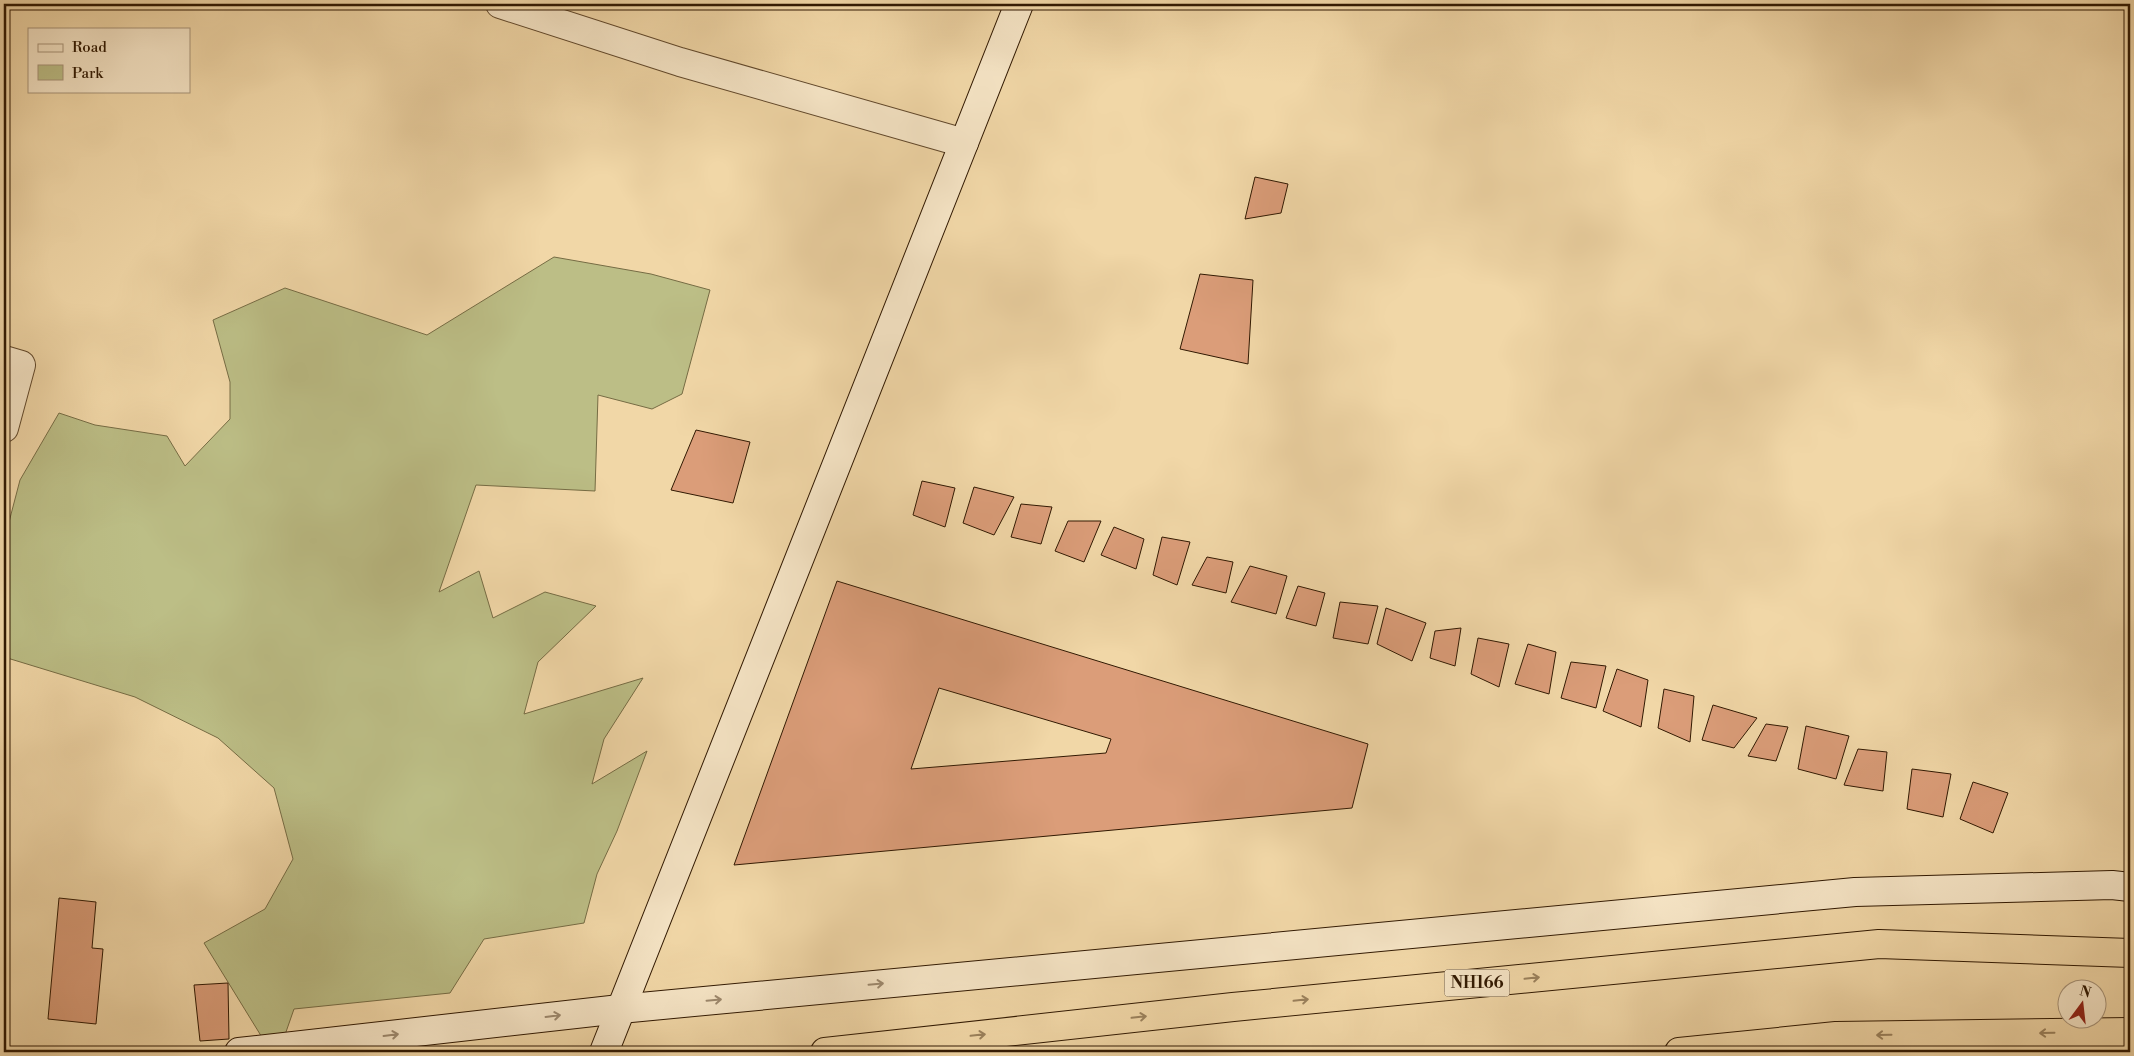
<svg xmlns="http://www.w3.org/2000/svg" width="2134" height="1056" viewBox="0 0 2134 1056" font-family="'Libre Bodoni',serif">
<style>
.green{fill:#bcbe86;stroke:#766c44}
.building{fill:#db9d79;stroke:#311902;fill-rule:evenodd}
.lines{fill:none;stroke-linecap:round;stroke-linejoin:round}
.minor-casing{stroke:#61482b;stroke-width:30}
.secondary-casing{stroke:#311902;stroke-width:30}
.trunk-casing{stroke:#311902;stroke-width:30}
.minor{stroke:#f6e5c6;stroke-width:28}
.secondary{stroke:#f6e5c6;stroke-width:28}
.trunk{stroke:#f1d7a7;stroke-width:28}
.oneway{stroke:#9b825d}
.oneway2{stroke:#9d896e}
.labels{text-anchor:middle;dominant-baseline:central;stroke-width:5;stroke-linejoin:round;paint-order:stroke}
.shield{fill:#f6e5c6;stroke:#6c563d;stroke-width:1}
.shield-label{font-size:16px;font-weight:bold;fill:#311902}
</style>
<rect width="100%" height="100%" fill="#f1d7a7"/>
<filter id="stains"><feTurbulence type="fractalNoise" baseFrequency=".004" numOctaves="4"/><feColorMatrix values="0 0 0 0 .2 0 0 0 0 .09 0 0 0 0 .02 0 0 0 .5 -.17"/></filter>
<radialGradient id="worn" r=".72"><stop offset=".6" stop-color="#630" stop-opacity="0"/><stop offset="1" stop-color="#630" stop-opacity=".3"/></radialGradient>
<path class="green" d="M554,257l97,17 59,16 -28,104 -30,15 -54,-14 -3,96 -119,-6 -37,107 40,-21 14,47 52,-26 51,14 -58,56 -14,52 119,-36 -39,61 -12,45 55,-33 -30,80 -20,43 -13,49 -100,16 -34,54 -156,16 -15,43h-8l-67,-109 61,-34 28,-50 -19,-71 -56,-50 -83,-41 -131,-40v-138l5,3 11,-42 39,-67 36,12 72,11 18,30 45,-47v-37l-17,-62 72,-32 142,47z"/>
<g class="building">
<path d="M1255,177l33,7 -7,29 -36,6z"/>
<path d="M1200,274l53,6 -5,84 -68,-15z"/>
<path d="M696,430l54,12 -17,61 -62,-13z"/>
<path d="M922,481l33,7 -10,39 -32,-12z"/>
<path d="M974,487l40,10 -20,38 -31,-12z"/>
<path d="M1021,504l31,3 -11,37 -30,-7z"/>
<path d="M1068,521h33l-17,41 -29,-11z"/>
<path d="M1114,527l30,12 -8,30 -35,-14z"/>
<path d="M1162,537l28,5 -13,43 -24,-10z"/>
<path d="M1207,557l26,5 -7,31 -34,-8z"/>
<path d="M1250,566l37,10 -11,38 -45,-12z"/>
<path d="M837,581l531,163 -16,64 -618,57zM939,688l172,51 -5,14 -195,16z"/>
<path d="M1298,586l27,7 -9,33 -30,-8z"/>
<path d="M1340,602l38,4 -10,38 -35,-6z"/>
<path d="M1386,608l40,15 -14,38 -35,-17z"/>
<path d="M1461,628l-6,38 -25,-8 5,-27z"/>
<path d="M1478,638l31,6 -10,43 -28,-13z"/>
<path d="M1528,644l28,8 -7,42 -34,-10z"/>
<path d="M1571,662l35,4 -10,42 -35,-10z"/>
<path d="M1617,669l31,11 -7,47 -38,-16z"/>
<path d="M1664,689l30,7 -4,46 -32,-14z"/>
<path d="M1713,705l44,13 -23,30 -32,-8z"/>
<path d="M1766,724l22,3 -12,34 -28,-5z"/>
<path d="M1806,726l43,10 -13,43 -38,-10z"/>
<path d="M1858,749l29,3 -4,39 -39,-6z"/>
<path d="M1912,769l39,5 -8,43 -36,-8z"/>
<path d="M1973,782l35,11 -15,40 -33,-14z"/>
<path d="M59,898l37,4 -4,46 11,1 -7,75 -48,-5z"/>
<path d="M228,983l1,56 -29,2 -6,-56z"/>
</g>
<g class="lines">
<defs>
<g id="minor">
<path d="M500,4l180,58 284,81"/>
<path d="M4,360l17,5 -17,63"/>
</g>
<g id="secondary">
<path d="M239,1052l381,-43 1235,-117 257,-7 18,2"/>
<path d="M604,1052l415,-1048"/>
</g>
<g id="trunk">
<path d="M825,1052l408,-45 646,-63 251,9"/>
<path d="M1679,1052l157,-16 294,-4"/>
</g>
</defs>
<use href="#minor" class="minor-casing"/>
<use href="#secondary" class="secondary-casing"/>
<use href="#trunk" class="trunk-casing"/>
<use href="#minor" class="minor"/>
<use href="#secondary" class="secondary"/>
<use href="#trunk" class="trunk"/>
</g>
<defs><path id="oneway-shaft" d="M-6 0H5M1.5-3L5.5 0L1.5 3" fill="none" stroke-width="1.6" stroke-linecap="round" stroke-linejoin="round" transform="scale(1.25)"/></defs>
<g class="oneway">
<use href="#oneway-shaft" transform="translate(1532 978) rotate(-6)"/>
<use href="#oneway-shaft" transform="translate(1301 1000) rotate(-6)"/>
<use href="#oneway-shaft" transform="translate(1139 1017) rotate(-6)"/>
<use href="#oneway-shaft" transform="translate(2047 1033) rotate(179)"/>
<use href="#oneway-shaft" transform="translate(978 1035) rotate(-6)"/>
<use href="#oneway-shaft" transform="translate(1884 1035) rotate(179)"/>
</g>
<g class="oneway2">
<use href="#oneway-shaft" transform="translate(876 984) rotate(-5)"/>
<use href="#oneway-shaft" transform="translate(714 1000) rotate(-5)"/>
<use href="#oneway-shaft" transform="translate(553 1016) rotate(-7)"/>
<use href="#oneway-shaft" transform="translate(391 1035) rotate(-7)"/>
</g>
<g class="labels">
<rect class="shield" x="1444.5" y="969.5" width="65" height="27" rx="4"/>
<g class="shield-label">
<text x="1477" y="983">NH166</text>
</g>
</g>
<rect width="2134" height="1056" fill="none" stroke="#f1d7a7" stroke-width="20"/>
<rect x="5" y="5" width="2124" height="1046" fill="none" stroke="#311902" stroke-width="2.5"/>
<rect x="10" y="10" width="2114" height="1036" fill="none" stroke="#311902"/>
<rect x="28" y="28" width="162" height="65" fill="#f6e5c6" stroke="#a79378"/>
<rect x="38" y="44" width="25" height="8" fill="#f6e5c6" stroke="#a79378"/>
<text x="72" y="52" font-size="15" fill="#311902">Road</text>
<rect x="38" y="65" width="25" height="15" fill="#bcbe86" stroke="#a79378"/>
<text x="72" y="78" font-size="15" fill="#311902">Park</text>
<g transform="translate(2082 1004) rotate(15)"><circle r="24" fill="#f6e5c6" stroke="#a79378"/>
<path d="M0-4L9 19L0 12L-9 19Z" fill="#8f2418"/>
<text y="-8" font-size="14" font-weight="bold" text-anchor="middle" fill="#311902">N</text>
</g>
<rect width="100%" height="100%" filter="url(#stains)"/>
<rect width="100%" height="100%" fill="url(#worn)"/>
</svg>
